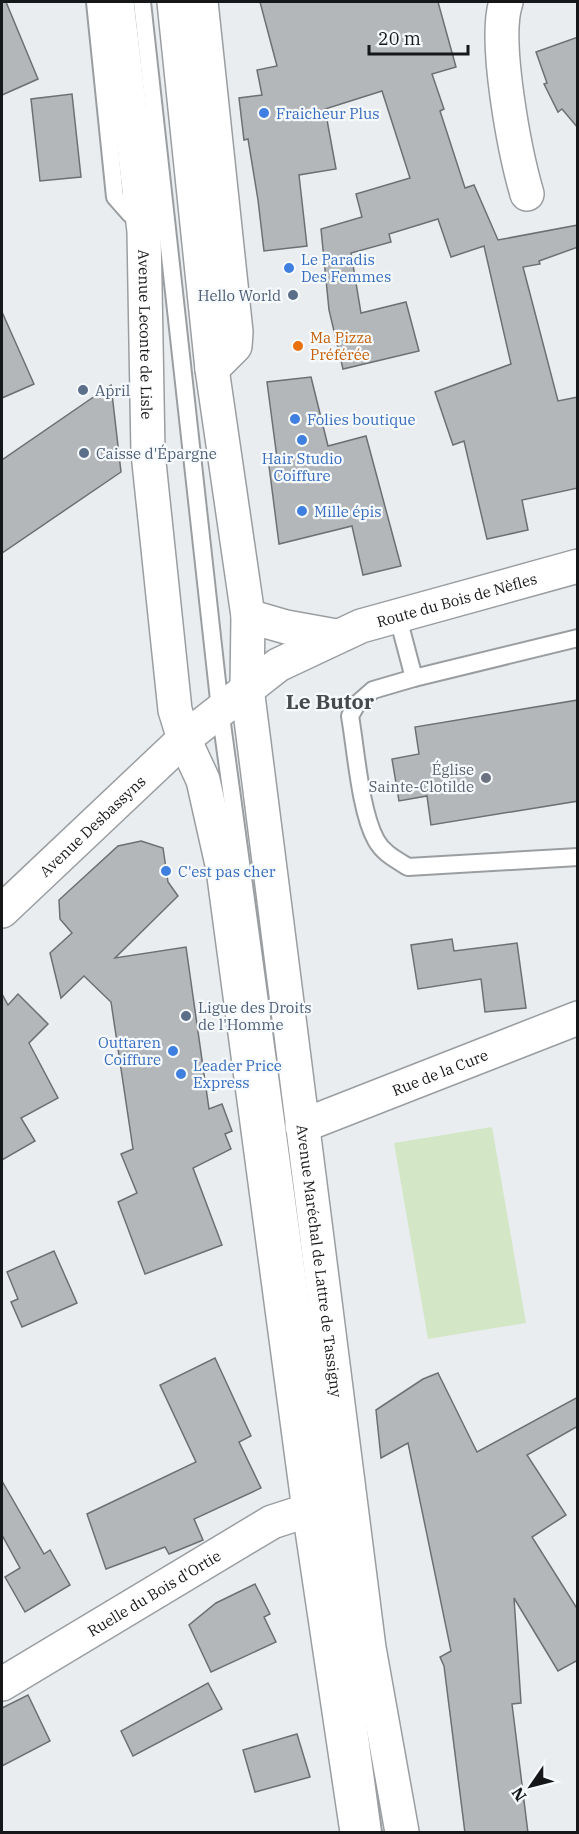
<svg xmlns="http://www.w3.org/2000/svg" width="579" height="1834" viewBox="0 0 579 1834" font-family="'IBM Plex Serif',serif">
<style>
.green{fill:#d3e6c5}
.building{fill:#b4b7ba;stroke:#6d7073;stroke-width:1.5}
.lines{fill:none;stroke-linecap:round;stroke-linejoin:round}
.service-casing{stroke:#9b9ea1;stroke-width:20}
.minor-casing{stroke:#9b9ea1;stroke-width:36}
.secondary-casing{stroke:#9b9ea1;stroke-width:36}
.service{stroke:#fff;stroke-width:16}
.minor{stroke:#fff;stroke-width:33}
.secondary{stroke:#fff;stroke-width:33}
.shop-dot{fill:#3f7fe0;stroke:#f7fafd;stroke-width:2}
.service-dot{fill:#5c6f8a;stroke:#f7fafd;stroke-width:2}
.food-dot{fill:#e8710a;stroke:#f7fafd;stroke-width:2}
.worship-dot{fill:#6b7280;stroke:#f7fafd;stroke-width:2}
.labels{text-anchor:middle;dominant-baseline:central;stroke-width:4.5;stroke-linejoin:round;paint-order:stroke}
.shop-label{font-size:15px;fill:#366cbe;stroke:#f7fafd;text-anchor:start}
.service-label{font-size:15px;fill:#4e5e75;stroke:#f7fafd;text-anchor:start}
.street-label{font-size:15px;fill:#161718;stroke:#f7fafd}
.food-label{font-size:15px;fill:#c56008;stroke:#f7fafd;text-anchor:start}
.worship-label{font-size:15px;fill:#5b616d;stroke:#f7fafd;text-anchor:end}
.district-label{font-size:21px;font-weight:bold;fill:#47494b;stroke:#f7fafd}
</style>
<rect width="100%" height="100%" fill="#eaedf0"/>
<path class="green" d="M492,1127l34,196 -98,16 -34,-196z"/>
<g class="building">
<path d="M2,2h4l32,77 -36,16z"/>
<path d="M260,2h178l18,65 -24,7 12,35 -4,2 25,77 9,-3 24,55 80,-15v22l-39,14 1,3 -17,3 35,134 20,-4v91l-56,12 6,30 -41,9 -23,-98 -11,4 -18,-53 76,-28 -27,-118 -33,11 -13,-38 -49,15 2,8 -40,11 10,60 45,-11 13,49 -76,18 -14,-59 -8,-81 41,-12 -6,-23 54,-16 -28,-87 -57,18 11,60 -37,6 8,71 -43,5 -6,-51 -10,-61 -4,1 -5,-42 23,-3 -5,-25 20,-4z"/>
<path d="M578,37v91l-16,-19 -4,3 -14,-28 3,-1 -11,-31z"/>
<path d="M72,94l9,83 -41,4 -9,-82z"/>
<path d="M2,312l32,72 -32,14z"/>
<path d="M311,377l17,69 38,-10 35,130 -38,9 -11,-49 -73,18 -11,-86h9l-10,-76z"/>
<path d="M111,385l10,87 -119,81v-93z"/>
<path d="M578,700v101l-147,24 -4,-29 -28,5 -7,-42 27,-5 -4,-27z"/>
<path d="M141,841l22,7 5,34 10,14 -63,62 71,-11 23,162 13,-5 10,27 -7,3 6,15 -38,19 29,77 -77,29 -27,-72 19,-9 -16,-39 12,-5 -22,-147 -27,-26 -23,22 -11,-45 22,-20 -12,-14 -1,-19 59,-54z"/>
<path d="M452,939l2,12 63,-8 9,65 -41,4 -4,-33 -63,10 -7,-44z"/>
<path d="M2,994l6,11 10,-11 30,30 -19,19 29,55 -37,20 14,23 -33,19z"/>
<path d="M54,1251l23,52 -55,24 -11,-25 7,-3 -11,-27z"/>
<path d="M215,1358l36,78 -12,6 22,46 -67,31 9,21 -34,14 -4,-7 -59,22 -19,-55 109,-52 -36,-77z"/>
<path d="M438,1373l39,79 101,-55v29l-51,29 39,60 -34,22 46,73v50l-20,11 -44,-73 7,105 -9,1 16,129h-63l-21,-167 -4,-9 11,-6 -43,-208 -27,15 -5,-48 47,-31z"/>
<path d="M2,1481l42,73 6,-4 20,35 -45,27 -20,-35 15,-9 -18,-33z"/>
<path d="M255,1584l15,30 -6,3 12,25 -65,30 -22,-47 27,-22z"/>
<path d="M208,1683l14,26 -89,47 -12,-25z"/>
<path d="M28,1695l22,46 -48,25v-58z"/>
<path d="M297,1734l13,43 -55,15 -12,-42z"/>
</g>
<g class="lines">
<defs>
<g id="service">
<path d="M95,2l20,195 15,17 12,6"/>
<path d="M142,2l78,707 153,1123"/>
<path d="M397,614l17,64"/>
<path d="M578,638l-164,40 -41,12 -16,14 -7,12c6,34 10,95 26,124 7,13 19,19 32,27l170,-10"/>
</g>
<g id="minor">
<path d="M201,2l35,330 -1,14 -23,23"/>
<path d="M506,2c-13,38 9,151 21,192"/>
<path d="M248,616l38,11 50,9"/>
<path id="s1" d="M2,911l182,-172 94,-74 83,-39 217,-60"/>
<path id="s2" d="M302,1126l276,-108"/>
<path id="s3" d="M2,1684l270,-162 37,-12"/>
</g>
<g id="secondary">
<path id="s4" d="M117,2l27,229 4,222 27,257 9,29 19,41 20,89 86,641 48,322"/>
<path id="s5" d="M174,2l38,367 36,247 -1,72 122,960 33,184"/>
</g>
</defs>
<use href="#service" class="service-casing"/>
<use href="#minor" class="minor-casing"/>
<use href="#secondary" class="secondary-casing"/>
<use href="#service" class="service"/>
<use href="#minor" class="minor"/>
<use href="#secondary" class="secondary"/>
</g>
<g class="shop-dot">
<circle cx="264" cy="113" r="6"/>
<circle cx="289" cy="268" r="6"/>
<circle cx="295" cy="419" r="6"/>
<circle cx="302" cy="440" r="6"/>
<circle cx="302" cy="511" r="6"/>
<circle cx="166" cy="871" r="6"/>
<circle cx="173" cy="1051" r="6"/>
<circle cx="181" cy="1074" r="6"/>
</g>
<g class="service-dot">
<circle cx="293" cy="295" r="6"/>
<circle cx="83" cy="390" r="6"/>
<circle cx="84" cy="453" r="6"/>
<circle cx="186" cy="1016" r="6"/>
</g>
<circle class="food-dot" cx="298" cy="346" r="6"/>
<circle class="worship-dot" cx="486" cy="778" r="6"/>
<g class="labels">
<g class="shop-label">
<text x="276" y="113">Fraicheur Plus</text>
<text x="301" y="259">Le Paradis<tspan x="301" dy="17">Des Femmes</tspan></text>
<text x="307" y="419">Folies boutique</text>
<text x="302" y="458" text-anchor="middle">Hair Studio<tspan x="302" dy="17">Coiffure</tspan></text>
<text x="314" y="511">Mille épis</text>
<text x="178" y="871">C'est pas cher</text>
<text x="161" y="1042" text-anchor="end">Outtaren<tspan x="161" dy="17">Coiffure</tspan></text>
<text x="193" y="1065">Leader Price<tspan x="193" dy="17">Express</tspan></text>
</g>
<g class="service-label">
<text x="281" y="295" text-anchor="end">Hello World</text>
<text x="95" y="390">April</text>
<text x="96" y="453">Caisse d'Épargne</text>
<text x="198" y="1007">Ligue des Droits<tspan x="198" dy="17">de l'Homme</tspan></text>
</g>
<g class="street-label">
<text stroke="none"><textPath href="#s4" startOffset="334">Avenue Leconte de Lisle</textPath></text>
<text stroke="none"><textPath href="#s1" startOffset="561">Route du Bois de Nèfles</textPath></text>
<text stroke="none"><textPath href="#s1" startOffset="124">Avenue Desbassyns</textPath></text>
<text stroke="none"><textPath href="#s2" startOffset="148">Rue de la Cure</textPath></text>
<text stroke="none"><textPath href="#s5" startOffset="1268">Avenue Maréchal de Lattre de Tassigny</textPath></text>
<text stroke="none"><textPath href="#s3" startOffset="177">Ruelle du Bois d'Ortie</textPath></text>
</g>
<g class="food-label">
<text x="310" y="337">Ma Pizza<tspan x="310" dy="17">Préférée</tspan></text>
</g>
<g class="worship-label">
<text x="474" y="769">Église<tspan x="474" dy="17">Sainte-Clotilde</tspan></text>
</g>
<g class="district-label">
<text x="330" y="701">Le Butor</text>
</g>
</g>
<rect width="579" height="1834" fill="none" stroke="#161718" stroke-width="6"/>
<g transform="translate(531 1786) rotate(235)" stroke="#f7fafd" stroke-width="4.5" paint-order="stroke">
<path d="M0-4.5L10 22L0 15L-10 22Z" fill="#161718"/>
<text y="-9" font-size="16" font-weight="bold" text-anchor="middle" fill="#161718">N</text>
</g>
<path d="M369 45v9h99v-9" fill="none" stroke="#161718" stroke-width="3"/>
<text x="378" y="45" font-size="18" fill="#161718" stroke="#f7fafd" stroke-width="4.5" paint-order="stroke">20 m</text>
</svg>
